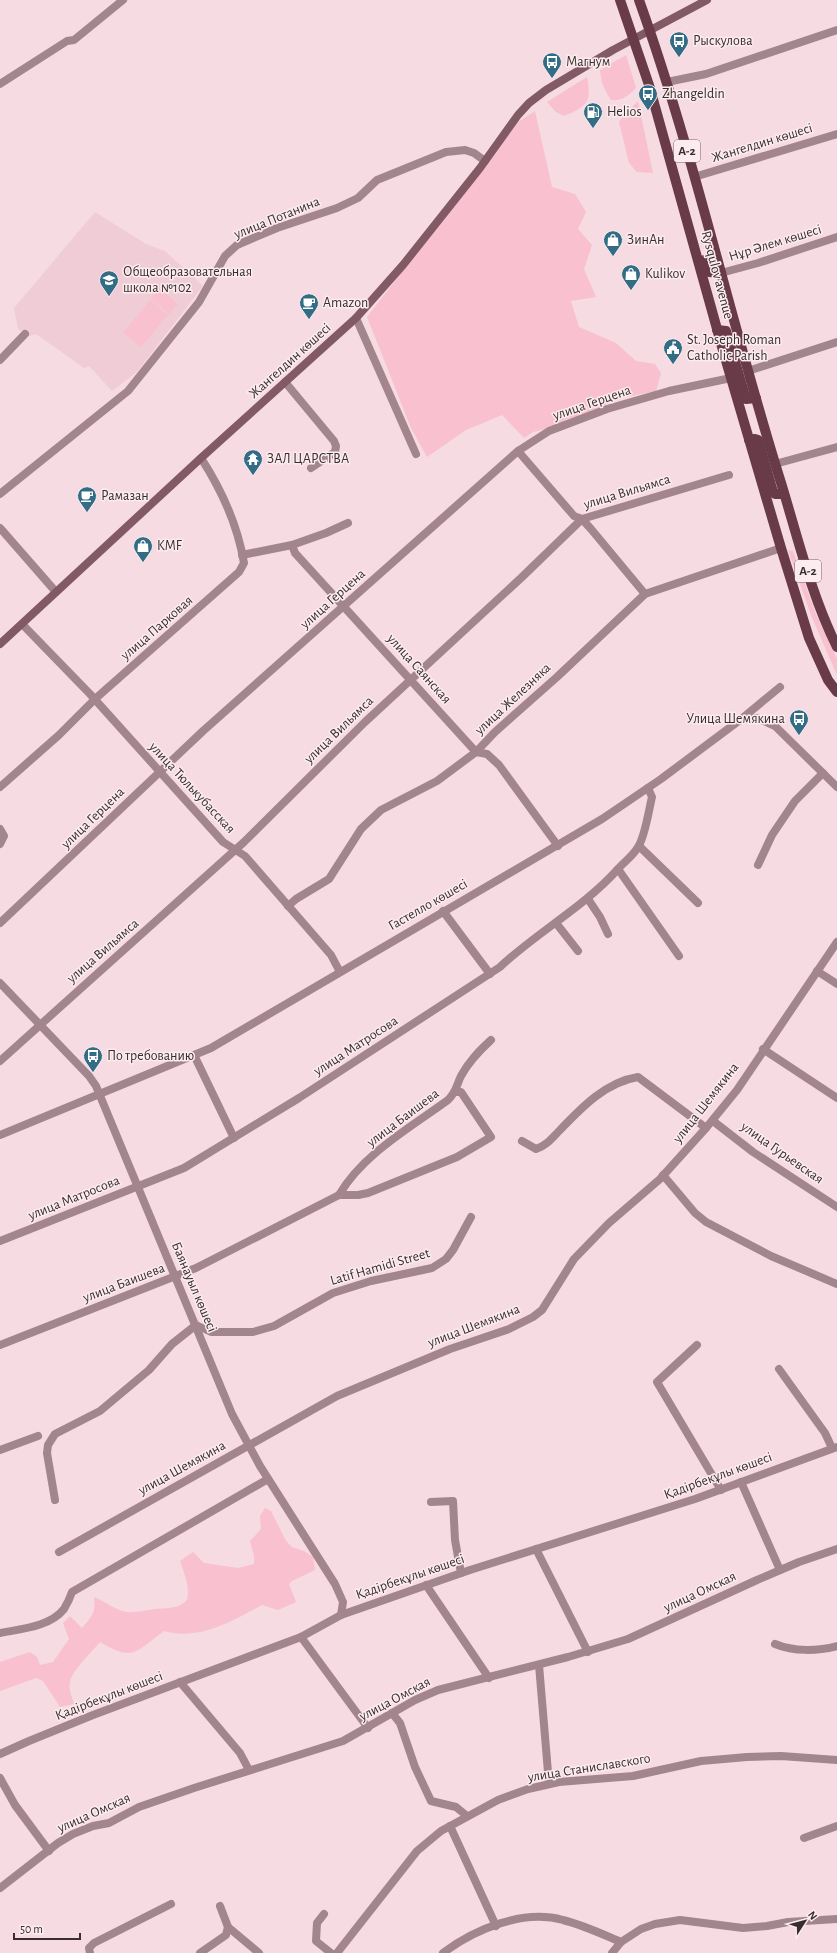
<svg xmlns="http://www.w3.org/2000/svg" width="837" height="1953" viewBox="0 0 837 1953" font-family="'Alegreya Sans',sans-serif">
<style>
.built{fill:#f0cdd6}
.green{fill:#f9c0cf}
.lines{fill:none;stroke-linecap:round;stroke-linejoin:round}
.minor{stroke:#a3868d;stroke-width:8}
.tertiary{stroke:#a3868d;stroke-width:8}
.secondary{stroke:#815a65;stroke-width:8}
.primary{stroke:#693b48;stroke-width:10}
.labels{text-anchor:middle;dominant-baseline:central;stroke-width:3;stroke-linejoin:round;paint-order:stroke}
.shield{fill:#fcecef;stroke:#736769;stroke-width:1}
.shield-label{font-size:13px;font-weight:bold;fill:#382e30}
.poi-label{font-size:14px;fill:#382e30;stroke:#fcecef;text-anchor:start}
.street-label{font-size:14px;fill:#382e30;stroke:#fcecef}
</style>
<rect width="100%" height="100%" fill="#f6dbe2"/>
<path class="built" d="M95,212l51,32 19,7 38,35 -66,86 -25,19 -23,-25 -5,2 -48,-34 -6,2 -12,-7 -4,-21z"/>
<g class="green">
<path d="M626,55l10,33c-8,8 -14,13 -25,12 -7,-10 -10,-18 -11,-30z"/>
<path d="M587,77c5,24 0,30 -23,39l-8,-4 -9,-10z"/>
<path d="M638,101l15,72 -16,-1 -8,-9 -10,-41 5,-7z"/>
<path d="M535,111l17,76 23,7 11,18 -8,17 14,16 -8,24 12,28 -25,4 8,26 37,16 20,18 19,3 6,9 -5,18 -40,8 -29,15 -20,5 -13,8 -21,5 -9,6 -22,-23 -36,15 -39,27 -16,-29 -44,-111 151,-195z"/>
<path d="M159,288l19,16 -9,10 -18,-15z"/>
<path d="M150,300l18,15 -27,32 -18,-14z"/>
<path d="M788,550l5,1 23,63 21,45v16l-26,-60z"/>
<path d="M265,1508l6,3 15,30 6,6 12,4 9,6 2,13 -23,11 -3,3 7,18 -18,8 -16,-5c-30,16 -63,36 -98,26 -29,21 -30,31 -64,11 -8,10 -28,28 -30,40 -2,7 2,15 4,22l-14,3 -17,-26 -7,-3 -36,13v-29l30,-10 7,5 3,8 13,-3 16,-23 -6,-16 7,-7 12,12c10,-12 14,-15 12,-31 11,4 22,14 33,15 9,1 19,-2 28,-3 9,-1 22,0 30,-7 8,-7 -2,-33 -5,-41l13,-9 11,11 34,5 16,-4v-8l-4,-15 11,-12 -1,-13z"/>
</g>
<g class="lines">
<g class="minor">
<path d="M667,82l39,-8 131,-44"/>
<path d="M0,84l67,-43 7,-1 49,-40"/>
<path d="M694,177l143,-43"/>
<path d="M721,273l37,-10 79,-26"/>
<path d="M356,318l60,136"/>
<path d="M0,360l25,-26"/>
<path d="M748,371l89,-29"/>
<path d="M285,382l49,59 2,5 -1,6 -24,16"/>
<path d="M518,451l56,65 8,3 9,10 54,65"/>
<path d="M775,464l62,-17"/>
<path d="M0,494l128,-103 71,-89 26,-46 12,-11 40,-17 60,-20 21,-10 19,-18 69,-28 19,-2 9,3 11,8"/>
<path d="M0,528l56,64"/>
<path d="M292,545l34,-12 22,-10"/>
<path d="M242,555l50,-10 3,8 181,199 11,2 12,11 59,81"/>
<path d="M22,624l68,70 133,148 22,14 86,99 9,17"/>
<path d="M740,720l40,-33"/>
<path d="M0,787l59,-52 36,-36 144,-127 5,-9c-6,-36 -23,-74 -43,-105"/>
<path d="M0,829l4,7 -4,8"/>
<path d="M639,846l59,57"/>
<path d="M758,865l14,-30 23,-34 28,-28"/>
<path d="M618,869l61,87"/>
<path d="M588,899l12,18 8,17"/>
<path d="M288,906l8,-7 33,-20 32,-50 20,-19 56,-29 39,-29 19,-20 62,-55 88,-83 136,-46"/>
<path d="M443,911l47,63"/>
<path d="M0,923l203,-192 315,-280 31,-20 58,-22 62,-18 62,-13"/>
<path d="M556,923l22,28"/>
<path d="M817,971l20,13"/>
<path d="M763,1049l74,49"/>
<path d="M194,1055l40,83"/>
<path d="M0,1061l244,-219 121,-120 156,-144 61,-59 147,-44"/>
<path d="M713,1121l40,31 84,55"/>
<path d="M522,1141l14,8c11,-4 16,-11 24,-19 22,-23 46,-48 78,-53l68,51"/>
<path d="M663,1175l32,38 11,9 65,34 66,28"/>
<path d="M339,1195c24,-41 72,-68 109,-95 9,-9 8,-14 13,-24 8,-15 18,-25 30,-36"/>
<path d="M0,1241l184,-73 115,-70 201,-131c37,-35 83,-59 118,-98 6,-7 15,-13 20,-22 7,-10 11,-38 14,-50l-4,-9"/>
<path d="M0,1345l196,-77 143,-73h19l10,-2 89,-36 34,-20 -30,-45h-5"/>
<path d="M697,1345l-40,37 64,108"/>
<path d="M779,1369l46,64 7,15"/>
<path d="M0,1450l38,-14"/>
<path d="M741,1482l39,88"/>
<path d="M55,1500l-8,-47 1,-8 7,-11 45,-23 49,-41 23,-26 24,-19 15,7h42l21,-6 59,-33 38,-12 61,-13 14,-9 7,-9 18,-33"/>
<path d="M431,1502l22,-1 2,39 6,33"/>
<path d="M536,1549l52,103"/>
<path d="M59,1552l278,-156 113,-47 59,-20 24,-12 9,-7 32,-51 35,-36 51,-44 46,-51 31,-38 100,-148"/>
<path d="M426,1585l63,93"/>
<path d="M0,1633c20,-4 50,-6 64,-24 3,-5 6,-11 8,-17l196,-113"/>
<path d="M301,1637l67,91"/>
<path d="M775,1644c19,8 43,7 62,2"/>
<path d="M539,1665l10,119"/>
<path d="M180,1682l60,71 9,17"/>
<path d="M392,1713l8,10 15,44 16,34 25,6 11,9"/>
<path d="M0,1754l29,-13 64,-26 208,-78 40,-22 129,-45 225,-71 142,-52"/>
<path d="M0,1778l15,27 34,46"/>
<path d="M450,1826l46,100"/>
<path d="M804,1838l33,-12"/>
<path d="M0,1888l58,-45 15,-9 20,-8 16,-3 30,-16 55,-19 149,-47 72,-41 23,-10 130,-33 60,-18 129,-59 42,-18 38,-13"/>
<path d="M324,1914l-7,9 -1,18 15,12"/>
<path d="M228,1927l31,26"/>
<path d="M90,1953l-1,-5 5,-5 77,-39"/>
<path d="M200,1953l26,-18 2,-8 -8,-21"/>
<path d="M337,1953l80,-102 24,-20 57,-31 30,-11 31,-7 74,-6 68,-15 46,-4 34,-1 56,4"/>
<path d="M443,1953c32,-24 80,-44 120,-33 20,5 39,14 58,22l20,-13 14,-5 25,-4 63,8 24,-2 21,-4 49,-3"/>
<path d="M612,1953l9,-11"/>
</g>
<g class="tertiary">
<path d="M0,983l89,93 7,10 136,328 28,52 75,118 8,18 -2,13"/>
<path d="M0,1135l211,-87 391,-229 59,-40 79,-59 17,-2 18,8 62,61"/>
</g>
<path class="secondary" d="M0,644l201,-186 155,-140 47,-53 77,-97 38,-53 11,-12 17,-13 67,-40 94,-50"/>
<g class="primary">
<path d="M620,0l29,85 75,269 57,194 28,90 19,42 9,12"/>
<path d="M639,0c57,159 92,325 143,486 16,53 30,111 55,161"/>
<path d="M704,260l5,12 12,1"/>
<path d="M717,330l9,1 19,65 1,3 10,-1"/>
<path d="M749,440l6,-1 3,1 15,52 2,2h9"/>
</g>
</g>
<defs>
<symbol id="bus-pin" viewBox="-11 -11 22 30"><path d="M0 17L-7.5 6A9.5 9.5 0 1 1 7.5 6Z" fill="#326d85" stroke="#fcecef"/><path d="M-5-6H5V4H4V6H2V4H-2V6H-4V4H-5ZM-3.5-4V0h7V-4ZM-3.5 1.2v1.5H-2V1.2ZM2 1.2v1.5H3.5V1.2Z" fill="#fff"/></symbol>
<symbol id="fuel-pin" viewBox="-11 -11 22 30"><path d="M0 17L-7.5 6A9.5 9.5 0 1 1 7.5 6Z" fill="#326d85" stroke="#fcecef"/><path d="M-5.5-6h7V0h2V4h1.3V-2.5L3-4.5l.8-.8L6-3V5H2.5V1h-1V6h-7ZM-4.2-4.7v3.2H.2V-4.7Z" fill="#fff"/></symbol>
<symbol id="shop-pin" viewBox="-11 -11 22 30"><path d="M0 17L-7.5 6A9.5 9.5 0 1 1 7.5 6Z" fill="#326d85" stroke="#fcecef"/><path d="M-5-2.5h2.3a2.7 3.5 0 0 1 5.4 0H5L5.5 6h-11ZM-1.5-2.5h3a1.5 2.3 0 0 0-3 0Z" fill="#fff"/></symbol>
<symbol id="school-pin" viewBox="-11 -11 22 30"><path d="M0 17L-7.5 6A9.5 9.5 0 1 1 7.5 6Z" fill="#326d85" stroke="#fcecef"/><path d="M0-5L7-2L0 1L-7-2ZM-4 1L0 2.5L4 1V4Q0 6-4 4Z" fill="#fff"/></symbol>
<symbol id="cafe-pin" viewBox="-11 -11 22 30"><path d="M0 17L-7.5 6A9.5 9.5 0 1 1 7.5 6Z" fill="#326d85" stroke="#fcecef"/><path d="M-5.5-4.5H6V0H3Q3 3.5 0 3.5H-2.5Q-5.5 3.5-5.5 0ZM3-3.2v2h1.7v-2ZM-6 4.5H4V6H-6Z" fill="#fff"/></symbol>
<symbol id="civic-pin" viewBox="-11 -11 22 30"><path d="M0 17L-7.5 6A9.5 9.5 0 1 1 7.5 6Z" fill="#326d85" stroke="#fcecef"/><path d="M-.6-6.5H3V-4.5H.6V-3L4-1V1h2V6H-6V1h2V-1L-.6-3ZM-1.2 2.5V6h2.4V2.5Z" fill="#fff"/></symbol>
<symbol id="temple-pin" viewBox="-11 -11 22 30"><path d="M0 17L-7.5 6A9.5 9.5 0 1 1 7.5 6Z" fill="#326d85" stroke="#fcecef"/><path d="M0-6L5-2H3V0L6.5 2.5H4V6H1.5V3h-3V6H-4V2.5H-6.5L-3 0V-2H-5Z" fill="#fff"/></symbol>
</defs>
<g fill-rule="evenodd">
<use href="#bus-pin" x="668" y="30" width="22" height="30"/>
<use href="#bus-pin" x="541" y="51" width="22" height="30"/>
<use href="#bus-pin" x="637" y="83" width="22" height="30"/>
<use href="#fuel-pin" x="582" y="101" width="22" height="30"/>
<use href="#shop-pin" x="602" y="229" width="22" height="30"/>
<use href="#shop-pin" x="620" y="263" width="22" height="30"/>
<use href="#school-pin" x="98" y="269" width="22" height="30"/>
<use href="#cafe-pin" x="298" y="292" width="22" height="30"/>
<use href="#civic-pin" x="662" y="337" width="22" height="30"/>
<use href="#temple-pin" x="242" y="448" width="22" height="30"/>
<use href="#cafe-pin" x="76" y="485" width="22" height="30"/>
<use href="#shop-pin" x="132" y="535" width="22" height="30"/>
<use href="#bus-pin" x="788" y="708" width="22" height="30"/>
<use href="#bus-pin" x="82" y="1045" width="22" height="30"/>
</g>
<g class="labels">
<g class="shield">
<rect x="674" y="140" width="26" height="22" rx="3"/>
<rect x="795" y="560" width="26" height="22" rx="3"/>
</g>
<g class="shield-label">
<text x="687" y="151">A-2</text>
<text x="808" y="571">A-2</text>
</g>
<g class="poi-label">
<text x="693" y="41">Рыскулова</text>
<text x="566" y="62">Магнум</text>
<text x="662" y="94">Zhangeldin</text>
<text x="607" y="112">Helios</text>
<text x="627" y="240">ЗинАн</text>
<text x="123" y="272">Общеобразовательная<tspan x="123" dy="16">школа №102</tspan></text>
<text x="645" y="274">Kulikov</text>
<text x="323" y="303">Amazon</text>
<text x="687" y="340">St. Joseph Roman<tspan x="687" dy="16">Catholic Parish</tspan></text>
<text x="267" y="459">ЗАЛ ЦАРСТВА</text>
<text x="101" y="496">Рамазан</text>
<text x="157" y="546">KMF</text>
<text x="785" y="719" text-anchor="end">Улица Шемякина</text>
<text x="107" y="1056">По требованию</text>
</g>
<g class="street-label">
<text transform="translate(762 143) rotate(-17)">Жангелдин көшесі</text>
<text transform="translate(277 218) rotate(-22)">улица Потанина</text>
<text transform="translate(775 243) rotate(-17)">Нұр Әлем көшесі</text>
<text transform="translate(717 275) rotate(75)">Rysqulov avenue</text>
<text transform="translate(290 361) rotate(-42)">Жангелдин көшесі</text>
<text transform="translate(592 403) rotate(-19)">улица Герцена</text>
<text transform="translate(627 492) rotate(-17)">улица Вильямса</text>
<text transform="translate(333 599) rotate(-42)">улица Герцена</text>
<text transform="translate(157 628) rotate(-41)">улица Парковая</text>
<text transform="translate(419 669) rotate(48)">улица Саянская</text>
<text transform="translate(513 699) rotate(-43)">улица Железняка</text>
<text transform="translate(339 730) rotate(-44)">улица Вильямса</text>
<text transform="translate(192 788) rotate(47)">улица Тюлькубасская</text>
<text transform="translate(93 818) rotate(-44)">улица Герцена</text>
<text transform="translate(428 905) rotate(-30)">Гастелло көшесі</text>
<text transform="translate(103 951) rotate(-41)">улица Вильямса</text>
<text transform="translate(356 1046) rotate(-33)">улица Матросова</text>
<text transform="translate(706 1103) rotate(-52)">улица Шемякина</text>
<text transform="translate(403 1118) rotate(-37)">улица Баишева</text>
<text transform="translate(782 1153) rotate(35)">улица Гурьевская</text>
<text transform="translate(74 1198) rotate(-22)">улица Матросова</text>
<text transform="translate(380 1267) rotate(-16)">Latif Hamidi Street</text>
<text transform="translate(124 1283) rotate(-21)">улица Баишева</text>
<text transform="translate(194 1287) rotate(67)">Баянауыл көшесі</text>
<text transform="translate(474 1326) rotate(-21)">улица Шемякина</text>
<text transform="translate(182 1468) rotate(-29)">улица Шемякина</text>
<text transform="translate(718 1476) rotate(-20)">Қадірбекұлы көшесі</text>
<text transform="translate(410 1577) rotate(-19)">Қадірбекұлы көшесі</text>
<text transform="translate(700 1592) rotate(-25)">улица Омская</text>
<text transform="translate(109 1696) rotate(-21)">Қадірбекұлы көшесі</text>
<text transform="translate(395 1699) rotate(-28)">улица Омская</text>
<text transform="translate(589 1768) rotate(-9)">улица Станиславского</text>
<text transform="translate(94 1813) rotate(-24)">улица Омская</text>
</g>
</g>
<g transform="translate(805 1921) rotate(54)" stroke="#fcecef" stroke-width="3" paint-order="stroke">
<path d="M0-3L7 15L0 10L-7 15Z" fill="#382e30"/>
<text y="-6" font-size="11" font-weight="bold" text-anchor="middle" fill="#382e30">N</text>
</g>
<path d="M14 1933v6h66v-6" fill="none" stroke="#382e30" stroke-width="2"/>
<text x="20" y="1933" font-size="12" fill="#382e30" stroke="#fcecef" stroke-width="3" paint-order="stroke">50 m</text>
</svg>
